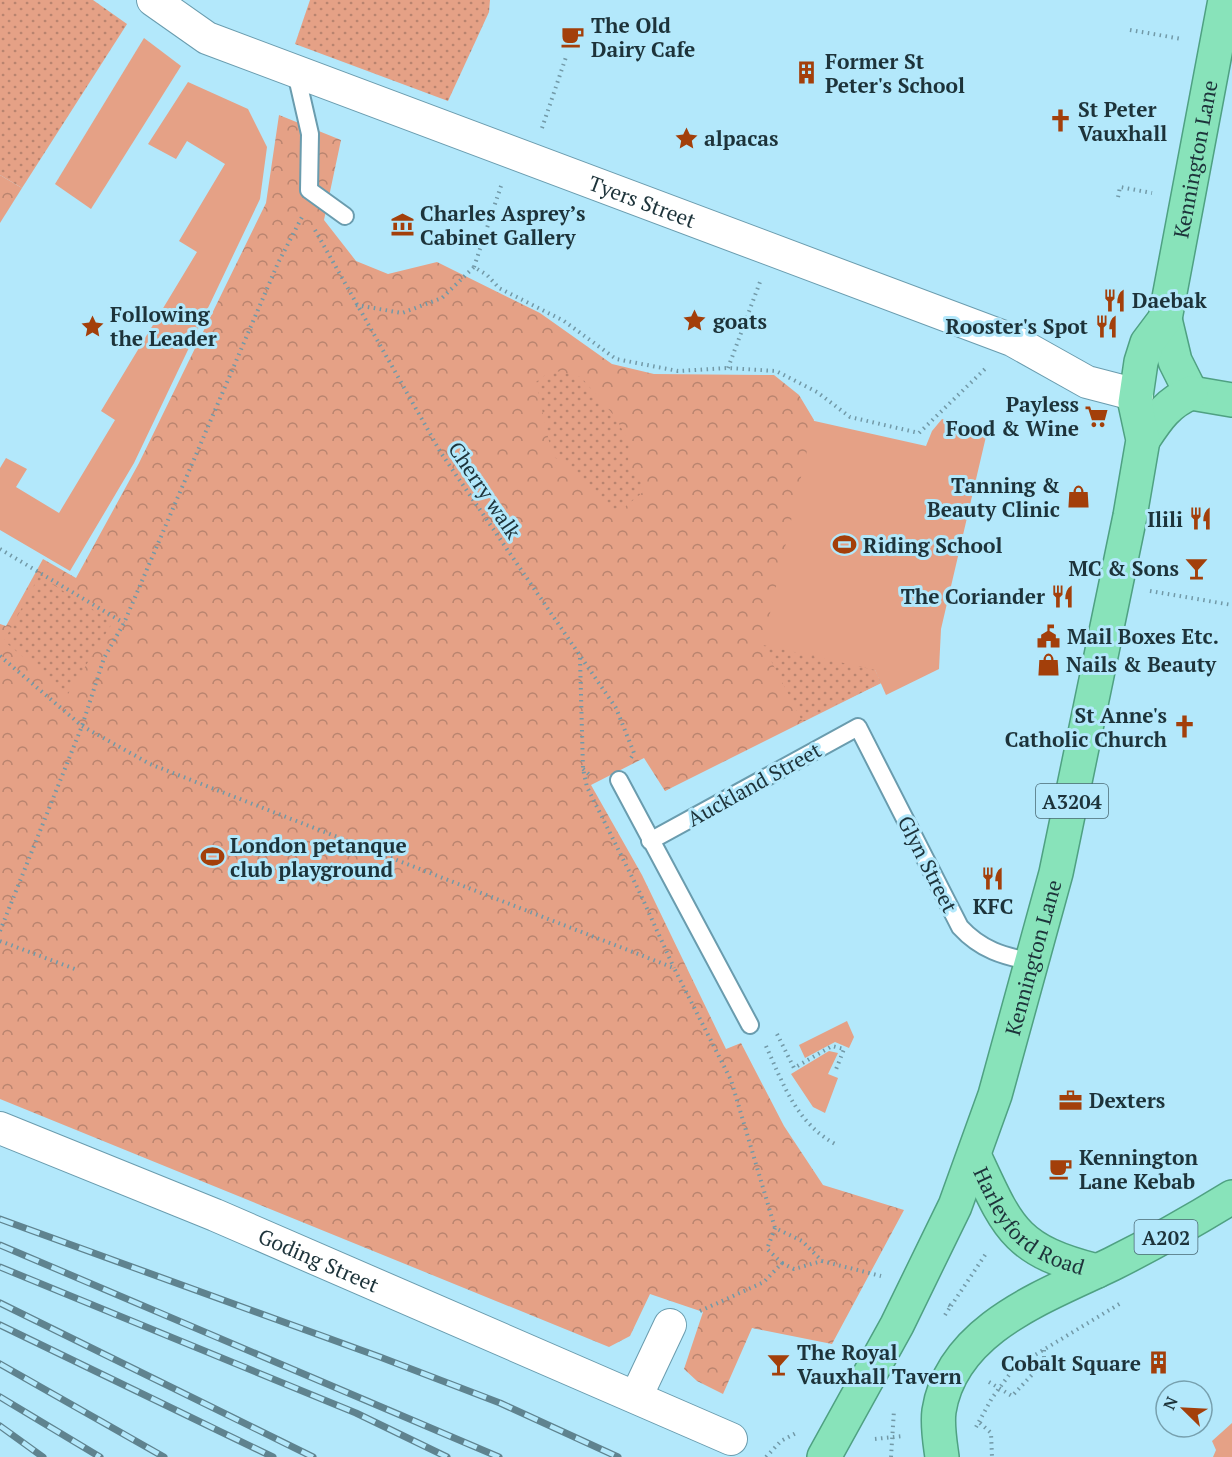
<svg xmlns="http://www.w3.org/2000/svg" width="1232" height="1457" viewBox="0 0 1232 1457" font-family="'PT Serif',serif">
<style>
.grass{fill:#e5a186}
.park{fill:url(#park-crowns)}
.garden{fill:url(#garden-dots)}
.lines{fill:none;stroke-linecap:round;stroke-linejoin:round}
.service-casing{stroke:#6a9cae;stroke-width:20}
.minor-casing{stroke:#6a9cae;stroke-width:34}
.trunk-casing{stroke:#4fa182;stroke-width:36}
.path{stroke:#7299a7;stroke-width:4;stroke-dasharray:1.5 4.5;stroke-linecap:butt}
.service{stroke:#fff;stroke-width:16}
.minor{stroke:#fff;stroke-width:32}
.trunk{stroke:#88e3ba;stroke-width:33}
.rail-casing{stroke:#5f838f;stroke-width:7}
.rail{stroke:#b3e8fb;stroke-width:4.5;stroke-dasharray:14;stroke-linecap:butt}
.labels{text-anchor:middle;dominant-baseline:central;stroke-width:6;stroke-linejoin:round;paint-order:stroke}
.shield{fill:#b3e8fb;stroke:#4a6974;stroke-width:1.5}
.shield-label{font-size:20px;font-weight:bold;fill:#1d333a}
.poi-label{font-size:21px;font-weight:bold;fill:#1d333a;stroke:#b3e8fb;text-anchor:start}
.street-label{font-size:21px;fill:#1d333a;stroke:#b3e8fb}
</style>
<defs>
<pattern id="park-crowns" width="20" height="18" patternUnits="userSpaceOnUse" patternTransform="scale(1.5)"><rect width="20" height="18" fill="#e5a186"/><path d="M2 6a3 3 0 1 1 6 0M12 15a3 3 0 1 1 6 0" fill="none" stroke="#b9846f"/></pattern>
<pattern id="garden-dots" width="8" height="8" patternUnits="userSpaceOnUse" patternTransform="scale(1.5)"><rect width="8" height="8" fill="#e5a186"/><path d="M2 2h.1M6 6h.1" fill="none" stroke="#b9846f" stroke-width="1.8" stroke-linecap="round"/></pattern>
</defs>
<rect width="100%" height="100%" fill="#b3e8fb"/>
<g class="grass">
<path d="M144,38l37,28 -90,143 -36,-25z"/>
<path d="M188,82l60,27 19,38 -7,52 -126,264 -64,108 -70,-41v-62l6,-10 21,11 -11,18 43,26 56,-93 -14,-9 96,-159 -18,-11 46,-77 -38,-23 -11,18 -28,-15z"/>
<path d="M605,374l321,72 6,-15 10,-12 46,9 -47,201 -2,40 -53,26 -11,-25 -210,121z"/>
<path d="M847,1021l7,16 -5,11 -14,-6 -30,16 -6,-13z"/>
<path d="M829,1051l9,2 -10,21 10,4 -13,35 -12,-6 -22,-33z"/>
<path d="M1232,1423v34h-19l3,-7 -4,-9z"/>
</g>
<g class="park">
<path d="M279,115l62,25 -17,80 32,41 32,13 49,-12 103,51 72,51 42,10 120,1 25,20 15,25 -51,224 112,26 6,13 -216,108 -21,-33 -53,27 51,90 84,174 15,-6 43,83 39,59 81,25 -72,134 -80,-16 -29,66 -26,-13 -13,-12 19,-57 -53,-18 -20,42 -21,11 -609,-248v-475l6,2 37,-67 33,19 63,-115 127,-260z"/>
<path d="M0,175l22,13 -22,35z"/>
</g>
<g class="garden">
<path d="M0,0h93l34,24 -105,164 -22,-13z"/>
<path d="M310,0h180l-1,12 -41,89 -153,-57z"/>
<path d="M552,370l29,7 35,41 13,25 -1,22 15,14v13l-29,24 -20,-26 -42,-35 -16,-73z"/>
<path d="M39,576l74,46 -45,72 -64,-53z"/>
<path d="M763,645l112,25 6,13 -79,38z"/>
</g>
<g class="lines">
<defs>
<g id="service">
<path d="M296,73l14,61 -1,56 36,26"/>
<path d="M619,780l131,245"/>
<path d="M650,841l208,-114 102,200c21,23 43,29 73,35"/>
</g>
<g id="minor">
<path id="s1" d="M153,0l54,38 805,302 75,42 50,13"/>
<path id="s2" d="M0,1128l215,87 516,224"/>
<path d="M636,1397l34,-72"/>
</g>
<g id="trunk">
<path d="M1165,319l10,42 16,32"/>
<path d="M1191,393l41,7"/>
<path d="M1143,440c14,-21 24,-37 48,-47"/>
<path id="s3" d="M974,1155c34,73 40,95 123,116"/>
<path id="s4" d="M824,1457l73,-132 58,-119 40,-111 61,-222 74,-357 13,-76 -8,-37 6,-41 6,-19 18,-24 60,-319"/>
<path d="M942,1457c-2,-15 -5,-31 -3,-46 13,-83 107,-115 173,-147 42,-21 81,-43 120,-67"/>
</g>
</defs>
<use href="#service" class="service-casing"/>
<use href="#minor" class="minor-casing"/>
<use href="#trunk" class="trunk-casing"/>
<g class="path">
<path d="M1130,30l52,9"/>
<path d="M542,128l24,-71"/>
<path d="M1118,197l2,-10 32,6"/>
<path d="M315,230l126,223 175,255 18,45 -3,5"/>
<path d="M474,267l27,-81"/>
<path d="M356,305l46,8 40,-15 32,-31 13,8 12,13 65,33 52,38 62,12 50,-3 48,3 41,21 33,25 69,16 68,-66"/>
<path d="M728,368l32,-86"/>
<path d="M0,549l124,74"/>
<path d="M1150,591l82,14"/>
<path d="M0,656l82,70 68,38 524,204 57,112 44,148 27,13 20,20 59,15"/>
<path d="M580,658l3,111 4,18 52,104 35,77"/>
<path d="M583,769l9,8"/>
<path d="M0,931l82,-205 22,-68 20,-35 154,-360 24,-46"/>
<path d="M0,941l75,28"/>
<path d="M777,1034l17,34 38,-22 12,3 -9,23"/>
<path d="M766,1046c18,40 31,78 71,99"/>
<path d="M782,1263l12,6 28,-8"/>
<path d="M951,1306l36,-54"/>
<path d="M700,1311l64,-29 18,-19 -15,-14 8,-21"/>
<path d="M945,1315l6,-9 -6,-3"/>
<path d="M989,1382l23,14 32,-34v-13"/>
<path d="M980,1423l11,10 1,24"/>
<path d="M976,1427l16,-29 23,-31 106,-64"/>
<path d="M875,1439l28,-3"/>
<path d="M766,1457l15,-16 15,-8"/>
<path d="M891,1457l3,-47"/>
</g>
<use href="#service" class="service"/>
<use href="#minor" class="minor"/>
<use href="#trunk" class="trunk"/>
<defs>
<g id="rail">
<path d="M0,1219l380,138 120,46 118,54"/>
<path d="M0,1245l499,212"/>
<path d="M0,1267l356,146 91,44"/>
<path d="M0,1303l313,154"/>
<path d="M0,1325l273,132"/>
<path d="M0,1364l164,93"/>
<path d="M0,1397l100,60"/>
<path d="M0,1426l43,31"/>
</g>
</defs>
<use href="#rail" class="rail-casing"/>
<use href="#rail" class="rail"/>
</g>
<defs>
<symbol id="cafe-bare" viewBox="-9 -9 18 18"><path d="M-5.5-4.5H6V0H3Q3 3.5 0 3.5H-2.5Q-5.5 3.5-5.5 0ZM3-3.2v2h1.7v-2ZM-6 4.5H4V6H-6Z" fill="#a33f0a" stroke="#b3e8fb" stroke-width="2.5" paint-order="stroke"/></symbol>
<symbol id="building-bare" viewBox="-9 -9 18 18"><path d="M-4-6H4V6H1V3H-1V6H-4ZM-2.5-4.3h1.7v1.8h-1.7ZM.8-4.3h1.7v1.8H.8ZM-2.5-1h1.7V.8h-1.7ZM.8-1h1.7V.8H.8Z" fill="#a33f0a" stroke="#b3e8fb" stroke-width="2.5" paint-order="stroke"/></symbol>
<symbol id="church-bare" viewBox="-9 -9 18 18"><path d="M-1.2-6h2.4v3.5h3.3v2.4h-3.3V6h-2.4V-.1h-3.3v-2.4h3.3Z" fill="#a33f0a" stroke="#b3e8fb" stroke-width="2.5" paint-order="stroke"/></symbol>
<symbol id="sight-bare" viewBox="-9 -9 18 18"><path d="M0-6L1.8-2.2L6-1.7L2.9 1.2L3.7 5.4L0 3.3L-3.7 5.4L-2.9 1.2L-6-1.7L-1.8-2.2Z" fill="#a33f0a" stroke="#b3e8fb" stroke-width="2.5" paint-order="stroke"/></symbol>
<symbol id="museum-bare" viewBox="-9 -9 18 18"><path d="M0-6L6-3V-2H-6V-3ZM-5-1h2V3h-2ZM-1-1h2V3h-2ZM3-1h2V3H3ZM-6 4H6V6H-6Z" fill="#a33f0a" stroke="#b3e8fb" stroke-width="2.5" paint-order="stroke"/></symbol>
<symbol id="restaurant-bare" viewBox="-9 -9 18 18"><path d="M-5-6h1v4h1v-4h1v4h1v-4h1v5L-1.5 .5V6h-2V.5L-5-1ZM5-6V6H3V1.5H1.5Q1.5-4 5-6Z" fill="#a33f0a" stroke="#b3e8fb" stroke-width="2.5" paint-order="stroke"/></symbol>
<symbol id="supermarket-bare" viewBox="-9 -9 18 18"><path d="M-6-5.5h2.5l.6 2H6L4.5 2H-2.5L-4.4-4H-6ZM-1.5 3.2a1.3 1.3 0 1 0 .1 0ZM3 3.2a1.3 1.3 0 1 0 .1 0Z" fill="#a33f0a" stroke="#b3e8fb" stroke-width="2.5" paint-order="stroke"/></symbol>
<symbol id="shop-bare" viewBox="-9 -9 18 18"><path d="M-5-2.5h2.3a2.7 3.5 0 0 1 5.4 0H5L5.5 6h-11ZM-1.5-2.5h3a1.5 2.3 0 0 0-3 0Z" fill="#a33f0a" stroke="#b3e8fb" stroke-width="2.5" paint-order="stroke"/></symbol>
<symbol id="stadium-bare" viewBox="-9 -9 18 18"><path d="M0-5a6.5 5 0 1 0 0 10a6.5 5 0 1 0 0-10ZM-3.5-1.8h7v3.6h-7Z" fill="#a33f0a" stroke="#b3e8fb" stroke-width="2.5" paint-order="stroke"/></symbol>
<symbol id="bar-bare" viewBox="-9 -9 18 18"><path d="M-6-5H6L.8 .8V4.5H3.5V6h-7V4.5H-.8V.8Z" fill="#a33f0a" stroke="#b3e8fb" stroke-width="2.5" paint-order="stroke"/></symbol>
<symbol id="civic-bare" viewBox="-9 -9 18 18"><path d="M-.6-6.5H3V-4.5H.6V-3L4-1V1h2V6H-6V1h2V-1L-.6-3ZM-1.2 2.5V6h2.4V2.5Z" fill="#a33f0a" stroke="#b3e8fb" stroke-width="2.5" paint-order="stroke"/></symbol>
<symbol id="office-bare" viewBox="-9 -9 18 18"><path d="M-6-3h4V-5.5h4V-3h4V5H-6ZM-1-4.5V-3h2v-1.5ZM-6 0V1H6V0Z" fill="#a33f0a" stroke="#b3e8fb" stroke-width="2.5" paint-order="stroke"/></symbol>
</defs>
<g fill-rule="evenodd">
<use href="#cafe-bare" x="556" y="20" width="33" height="33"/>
<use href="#building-bare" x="790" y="56" width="33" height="33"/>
<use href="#church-bare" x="1044" y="104" width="33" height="33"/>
<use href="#sight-bare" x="670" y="122" width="33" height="33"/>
<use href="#museum-bare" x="386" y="208" width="33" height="33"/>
<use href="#restaurant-bare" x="1098" y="284" width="33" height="33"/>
<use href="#sight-bare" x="678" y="304" width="33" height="33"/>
<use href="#sight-bare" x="76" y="310" width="33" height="33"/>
<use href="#restaurant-bare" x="1090" y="310" width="33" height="33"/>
<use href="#supermarket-bare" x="1080" y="400" width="33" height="33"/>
<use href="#shop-bare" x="1062" y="480" width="33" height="33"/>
<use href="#restaurant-bare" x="1184" y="502" width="33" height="33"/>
<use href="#stadium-bare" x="828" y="528" width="33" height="33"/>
<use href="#bar-bare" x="1180" y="552" width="33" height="33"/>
<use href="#restaurant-bare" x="1046" y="580" width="33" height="33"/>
<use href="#civic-bare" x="1032" y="620" width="33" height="33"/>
<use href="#shop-bare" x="1032" y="648" width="33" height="33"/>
<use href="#church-bare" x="1168" y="710" width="33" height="33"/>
<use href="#stadium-bare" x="196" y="840" width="33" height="33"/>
<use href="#restaurant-bare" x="976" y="862" width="33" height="33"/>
<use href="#office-bare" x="1054" y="1084" width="33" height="33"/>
<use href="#cafe-bare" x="1044" y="1152" width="33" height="33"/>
<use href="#building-bare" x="1142" y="1346" width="33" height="33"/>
<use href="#bar-bare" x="762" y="1348" width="33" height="33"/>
</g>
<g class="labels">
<g class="shield">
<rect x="1036" y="784" width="72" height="34" rx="4.5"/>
<rect x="1134.5" y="1220" width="63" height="34" rx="4.5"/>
</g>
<g class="shield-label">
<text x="1072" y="801">A3204</text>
<text x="1166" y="1237">A202</text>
</g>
<g class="poi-label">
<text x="591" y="25">The Old<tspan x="591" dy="24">Dairy Cafe</tspan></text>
<text x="825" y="61">Former St<tspan x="825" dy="24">Peter's School</tspan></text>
<text x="1078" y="109">St Peter<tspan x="1078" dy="24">Vauxhall</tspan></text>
<text x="704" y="138">alpacas</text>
<text x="420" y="213">Charles Asprey’s<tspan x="420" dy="24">Cabinet Gallery</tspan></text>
<text x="1132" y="300">Daebak</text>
<text x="110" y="314">Following<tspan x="110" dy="24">the Leader</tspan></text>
<text x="713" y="321">goats</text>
<text x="1088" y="326" text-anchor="end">Rooster's Spot</text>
<text x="1079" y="404" text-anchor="end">Payless<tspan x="1079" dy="24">Food &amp; Wine</tspan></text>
<text x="1060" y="485" text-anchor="end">Tanning &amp;<tspan x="1060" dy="24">Beauty Clinic</tspan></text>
<text x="1183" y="519" text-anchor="end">Ilili</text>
<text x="863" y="545">Riding School</text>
<text x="1179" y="568" text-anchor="end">MC &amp; Sons</text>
<text x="1045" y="596" text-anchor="end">The Coriander</text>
<text x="1067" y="636">Mail Boxes Etc.</text>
<text x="1066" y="664">Nails &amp; Beauty</text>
<text x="1167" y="715" text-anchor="end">St Anne's<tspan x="1167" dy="24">Catholic Church</tspan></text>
<text x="230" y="845">London petanque<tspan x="230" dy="24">club playground</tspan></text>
<text x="993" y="906" text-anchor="middle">KFC</text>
<text x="1089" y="1100">Dexters</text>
<text x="1079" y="1157">Kennington<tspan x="1079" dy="24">Lane Kebab</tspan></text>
<text x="797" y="1352">The Royal<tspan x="797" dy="24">Vauxhall Tavern</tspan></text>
<text x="1141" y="1363" text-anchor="end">Cobalt Square</text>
</g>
<g class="street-label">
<text stroke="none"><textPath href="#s4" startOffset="1365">Kennington Lane</textPath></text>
<text stroke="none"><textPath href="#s1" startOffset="531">Tyers Street</textPath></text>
<text transform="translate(485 490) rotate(56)">Cherry walk</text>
<text transform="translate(754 784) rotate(-29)">Auckland Street</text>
<text transform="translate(928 864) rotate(63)">Glyn Street</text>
<text stroke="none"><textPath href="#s4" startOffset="544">Kennington Lane</textPath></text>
<text stroke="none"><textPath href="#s3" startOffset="90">Harleyford Road</textPath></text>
<text stroke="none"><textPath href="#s2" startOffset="345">Goding Street</textPath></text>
</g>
</g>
<g transform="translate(1184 1409) rotate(294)"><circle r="28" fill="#b3e8fb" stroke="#77a0ae" stroke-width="1.5"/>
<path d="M0-4.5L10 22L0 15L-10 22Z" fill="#a33f0a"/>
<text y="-9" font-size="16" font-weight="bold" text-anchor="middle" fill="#1d333a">N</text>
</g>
</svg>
